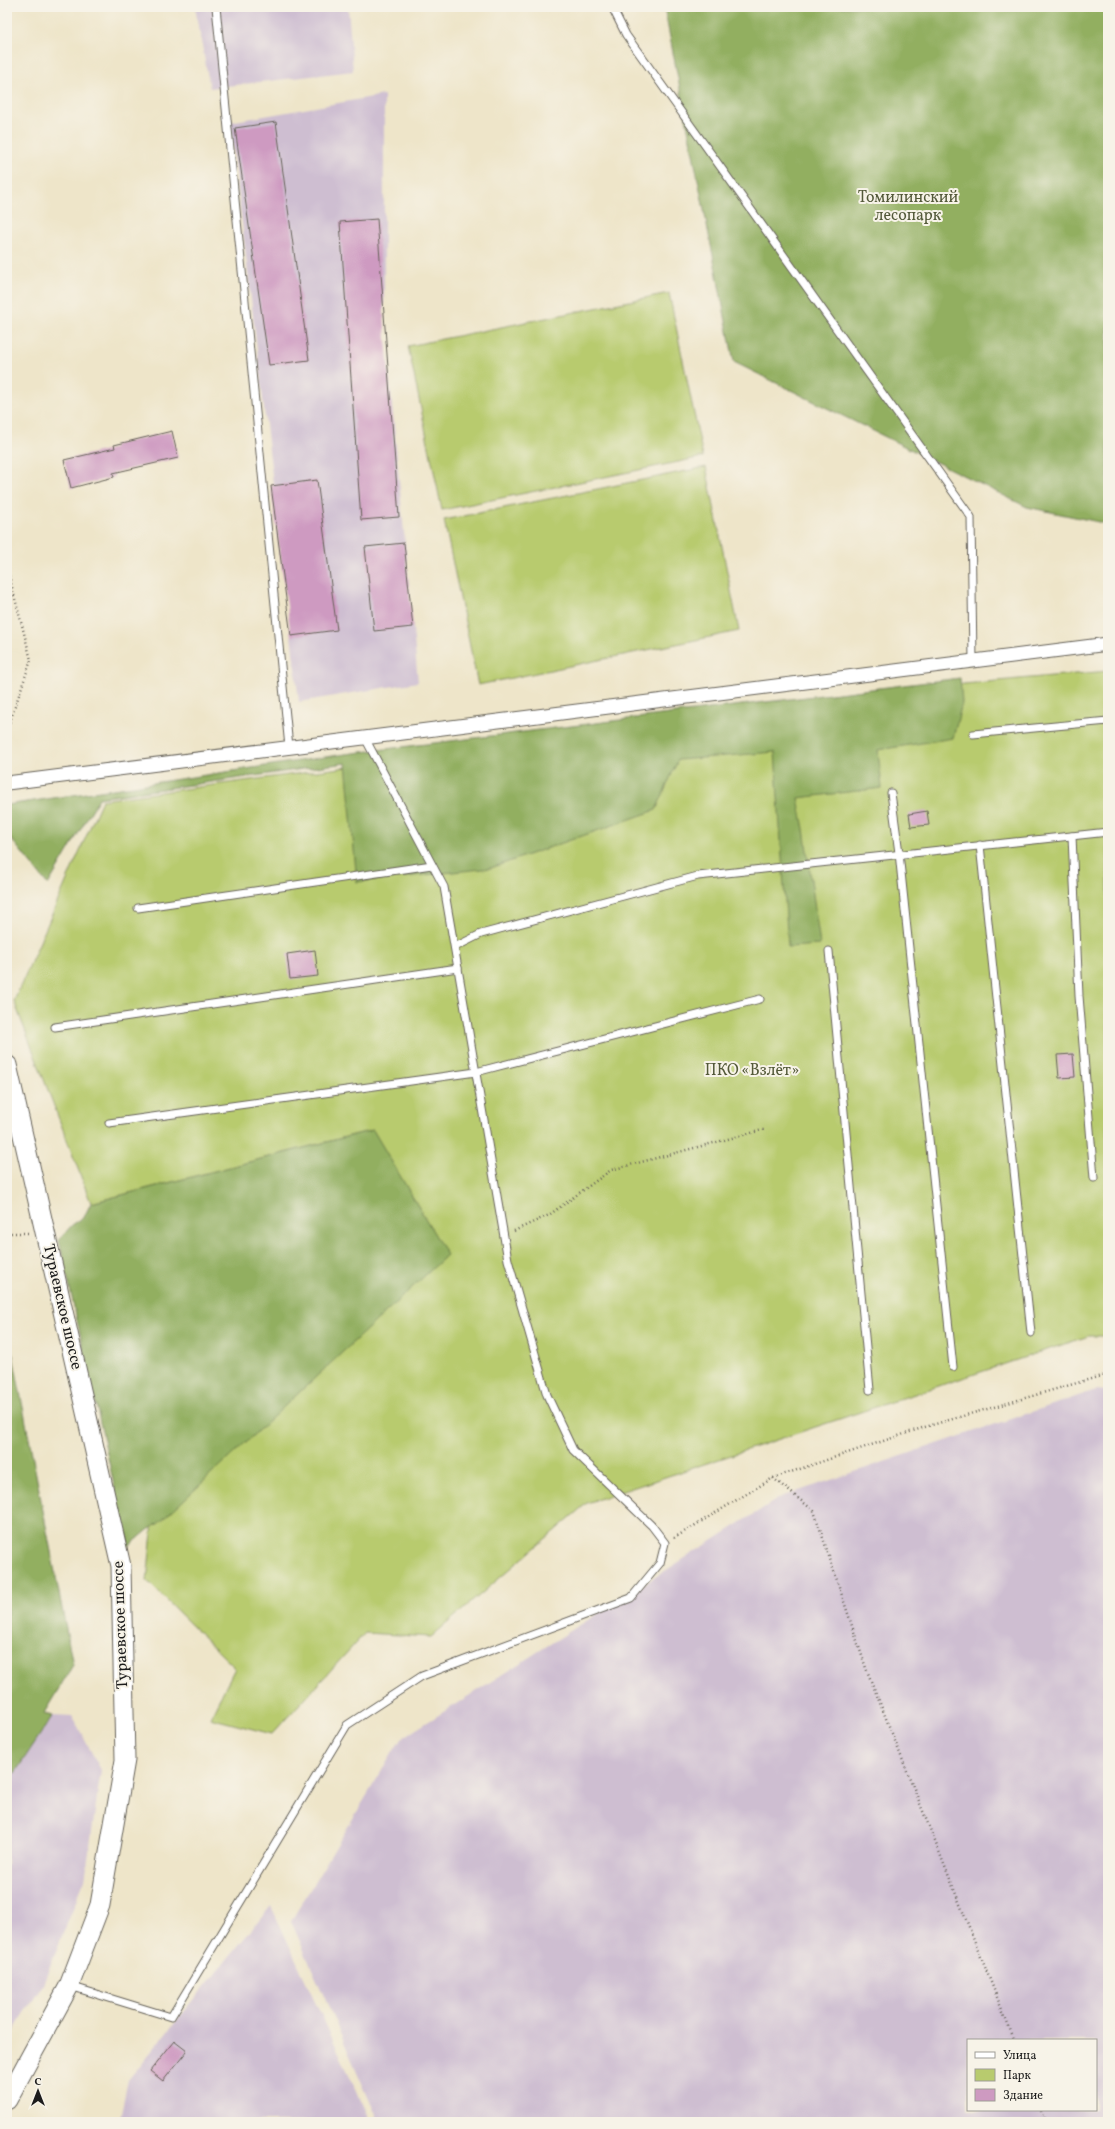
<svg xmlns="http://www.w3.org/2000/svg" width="1115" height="2129" viewBox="0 0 1115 2129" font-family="Vollkorn,serif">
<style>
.industrial{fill:#cebed1;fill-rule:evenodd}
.green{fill:#b8cb6e;stroke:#6a7445}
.forest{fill:#92af61;stroke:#57663e}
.building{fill:#ce9ac1}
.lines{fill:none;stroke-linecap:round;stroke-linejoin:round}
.lane-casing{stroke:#666259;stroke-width:9}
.street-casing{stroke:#666259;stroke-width:15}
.secondary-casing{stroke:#666259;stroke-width:21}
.path{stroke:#666259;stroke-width:2.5;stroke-dasharray:1 3;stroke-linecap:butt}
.lane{stroke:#fff;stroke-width:7}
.street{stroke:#fff;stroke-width:13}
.secondary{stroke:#fff;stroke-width:19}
.labels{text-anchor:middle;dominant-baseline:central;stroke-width:4;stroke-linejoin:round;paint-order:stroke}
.park-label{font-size:16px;fill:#535939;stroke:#f7f3e8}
.street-label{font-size:16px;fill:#1c1c1c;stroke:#f7f3e8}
</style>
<rect width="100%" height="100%" fill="#f7f3e8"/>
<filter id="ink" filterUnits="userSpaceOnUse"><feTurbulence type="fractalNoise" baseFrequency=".025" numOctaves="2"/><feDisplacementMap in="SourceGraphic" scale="8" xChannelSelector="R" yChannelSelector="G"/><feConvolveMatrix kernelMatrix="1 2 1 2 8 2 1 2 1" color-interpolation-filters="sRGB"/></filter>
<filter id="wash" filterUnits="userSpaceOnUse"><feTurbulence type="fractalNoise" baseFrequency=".012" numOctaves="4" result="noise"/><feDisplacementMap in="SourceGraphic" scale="16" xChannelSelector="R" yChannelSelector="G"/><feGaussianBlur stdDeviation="0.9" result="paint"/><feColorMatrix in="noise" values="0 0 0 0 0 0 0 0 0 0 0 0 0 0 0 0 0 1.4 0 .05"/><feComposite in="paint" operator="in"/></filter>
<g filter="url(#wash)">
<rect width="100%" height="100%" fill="#eee5c9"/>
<g class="industrial">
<path d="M195,7h153l5,64 -143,17z"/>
<path d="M384,95v224l34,363 -119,20 -69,-580z"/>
<path d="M1096,1390l12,1v731h-729l-88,-201 110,-182 380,-242zM968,2040h128v70h-128z"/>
<path d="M53,1715l19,1 29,54 -16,109 -43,107 -35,55v-256z"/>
<path d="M271,1906l100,216h-252l9,-42z"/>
</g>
<g class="green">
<path d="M669,293l34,164 -261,53 -34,-164z"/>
<path d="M706,467l33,164 -261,54 -34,-165z"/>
<path d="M1108,671v665h-19l-502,167 -156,134 -66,-4 -93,101 -62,-16 25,-50 -88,-87 6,-59 220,-392 -282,73 -77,-202 88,-201 862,-116z"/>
</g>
<g class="forest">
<path d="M664,7h444v517l-81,-17 -293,-145z"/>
<path d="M960,678l2,25 -9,35 -75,12 4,38 -84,10 6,31 16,116 -32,2 -13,-195 -97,8 -22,50 -165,58 -134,14 -11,-119 -247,35 -51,87 -41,-51v-29l338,-51z"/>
<path d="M373,1130l74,125 -288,268 -11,7 -20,17 -69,-307 13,-15 12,-8 7,-14z"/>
<path d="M7,1325l66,340 -29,48 9,2 -46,70z"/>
</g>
<g id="blocks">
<g class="building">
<path d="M276,122l33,238 -40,5 -34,-237z"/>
<path d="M377,219l22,298 -38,3 -21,-298z"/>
<path d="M172,431l6,27 -65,15 1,4 -43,11 -7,-28 51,-12 -1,-3z"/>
<path d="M317,480l20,150 -46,6 -20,-150z"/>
<path d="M404,543l9,84 -39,4 -9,-84z"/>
<path d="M927,811l2,14 -18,2 -2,-13z"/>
<path d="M315,950l3,26 -28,3 -3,-25z"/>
<path d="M1073,1054l2,23 -16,1 -2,-23z"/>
<path d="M174,2041l13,10 -24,30 -13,-10z"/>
</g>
</g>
</g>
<g filter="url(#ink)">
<use href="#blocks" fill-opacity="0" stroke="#666259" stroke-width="1"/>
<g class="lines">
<defs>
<g id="lane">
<path d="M216,7l73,740"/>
<path d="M612,7l14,28 345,482 2,144"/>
<path d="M973,734l135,-13"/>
<path d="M891,793l8,60 54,514"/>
<path d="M1072,836l7,160 15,182"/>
<path d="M980,845l51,488"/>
<path d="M138,908l294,-43"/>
<path d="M455,947l26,-13 217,-58 410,-44"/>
<path d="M829,951l41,439"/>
<path d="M55,1027l403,-59"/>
<path d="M109,1123l367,-51 284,-73"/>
<path d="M70,1986l101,31 176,-292 75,-49 209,-78 29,-35 5,-20 -13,-17 -79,-76 -26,-55 -39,-135 -64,-373 -79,-149"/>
</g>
<path id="street" d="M7,783l1101,-139"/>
<path id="secondary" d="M7,1065l114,501 4,194 -25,145 -31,81 -62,114"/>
</defs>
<use href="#lane" class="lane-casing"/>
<use href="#street" class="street-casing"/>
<use href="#secondary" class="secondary-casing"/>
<g class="path">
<path d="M7,568l24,92 -24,70"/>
<path d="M514,1231l35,-16 62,-45 155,-41"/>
<path d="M7,1233h21"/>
<path d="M773,1478l41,33 52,157 148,372"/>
<path d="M674,1538l99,-60 152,-51 183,-53"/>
<path d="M1041,2110l4,12"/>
</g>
<use href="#lane" class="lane"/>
<use href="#street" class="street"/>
<use href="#secondary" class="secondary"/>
</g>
</g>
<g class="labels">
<g class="park-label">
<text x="908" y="198">Томилинский<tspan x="908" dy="18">лесопарк</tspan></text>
<text x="752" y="1071">ПКО «Взлёт»</text>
</g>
<g class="street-label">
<text transform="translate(62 1307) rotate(77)">Тураевское шоссе</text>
<text transform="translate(121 1625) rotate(-92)">Тураевское шоссе</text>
</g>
</g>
<rect width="1115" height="2129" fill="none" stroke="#f7f3e8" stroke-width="24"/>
<rect x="967" y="2039" width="130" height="72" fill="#f7f3e8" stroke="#9f9d96"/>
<rect x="975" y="2052" width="20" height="6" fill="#ffffff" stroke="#9f9d96"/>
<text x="1003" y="2059" font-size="12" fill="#1c1c1c">Улица</text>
<rect x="975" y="2069" width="20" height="12" fill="#b8cb6e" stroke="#9f9d96"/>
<text x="1003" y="2079" font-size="12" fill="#1c1c1c">Парк</text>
<rect x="975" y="2089" width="20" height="12" fill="#ce9ac1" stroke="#9f9d96"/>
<text x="1003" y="2099" font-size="12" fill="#1c1c1c">Здание</text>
<g transform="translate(38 2091)" stroke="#f7f3e8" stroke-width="3" paint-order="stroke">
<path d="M0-3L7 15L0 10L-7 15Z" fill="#1c1c1c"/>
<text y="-6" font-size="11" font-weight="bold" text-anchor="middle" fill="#1c1c1c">С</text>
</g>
</svg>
